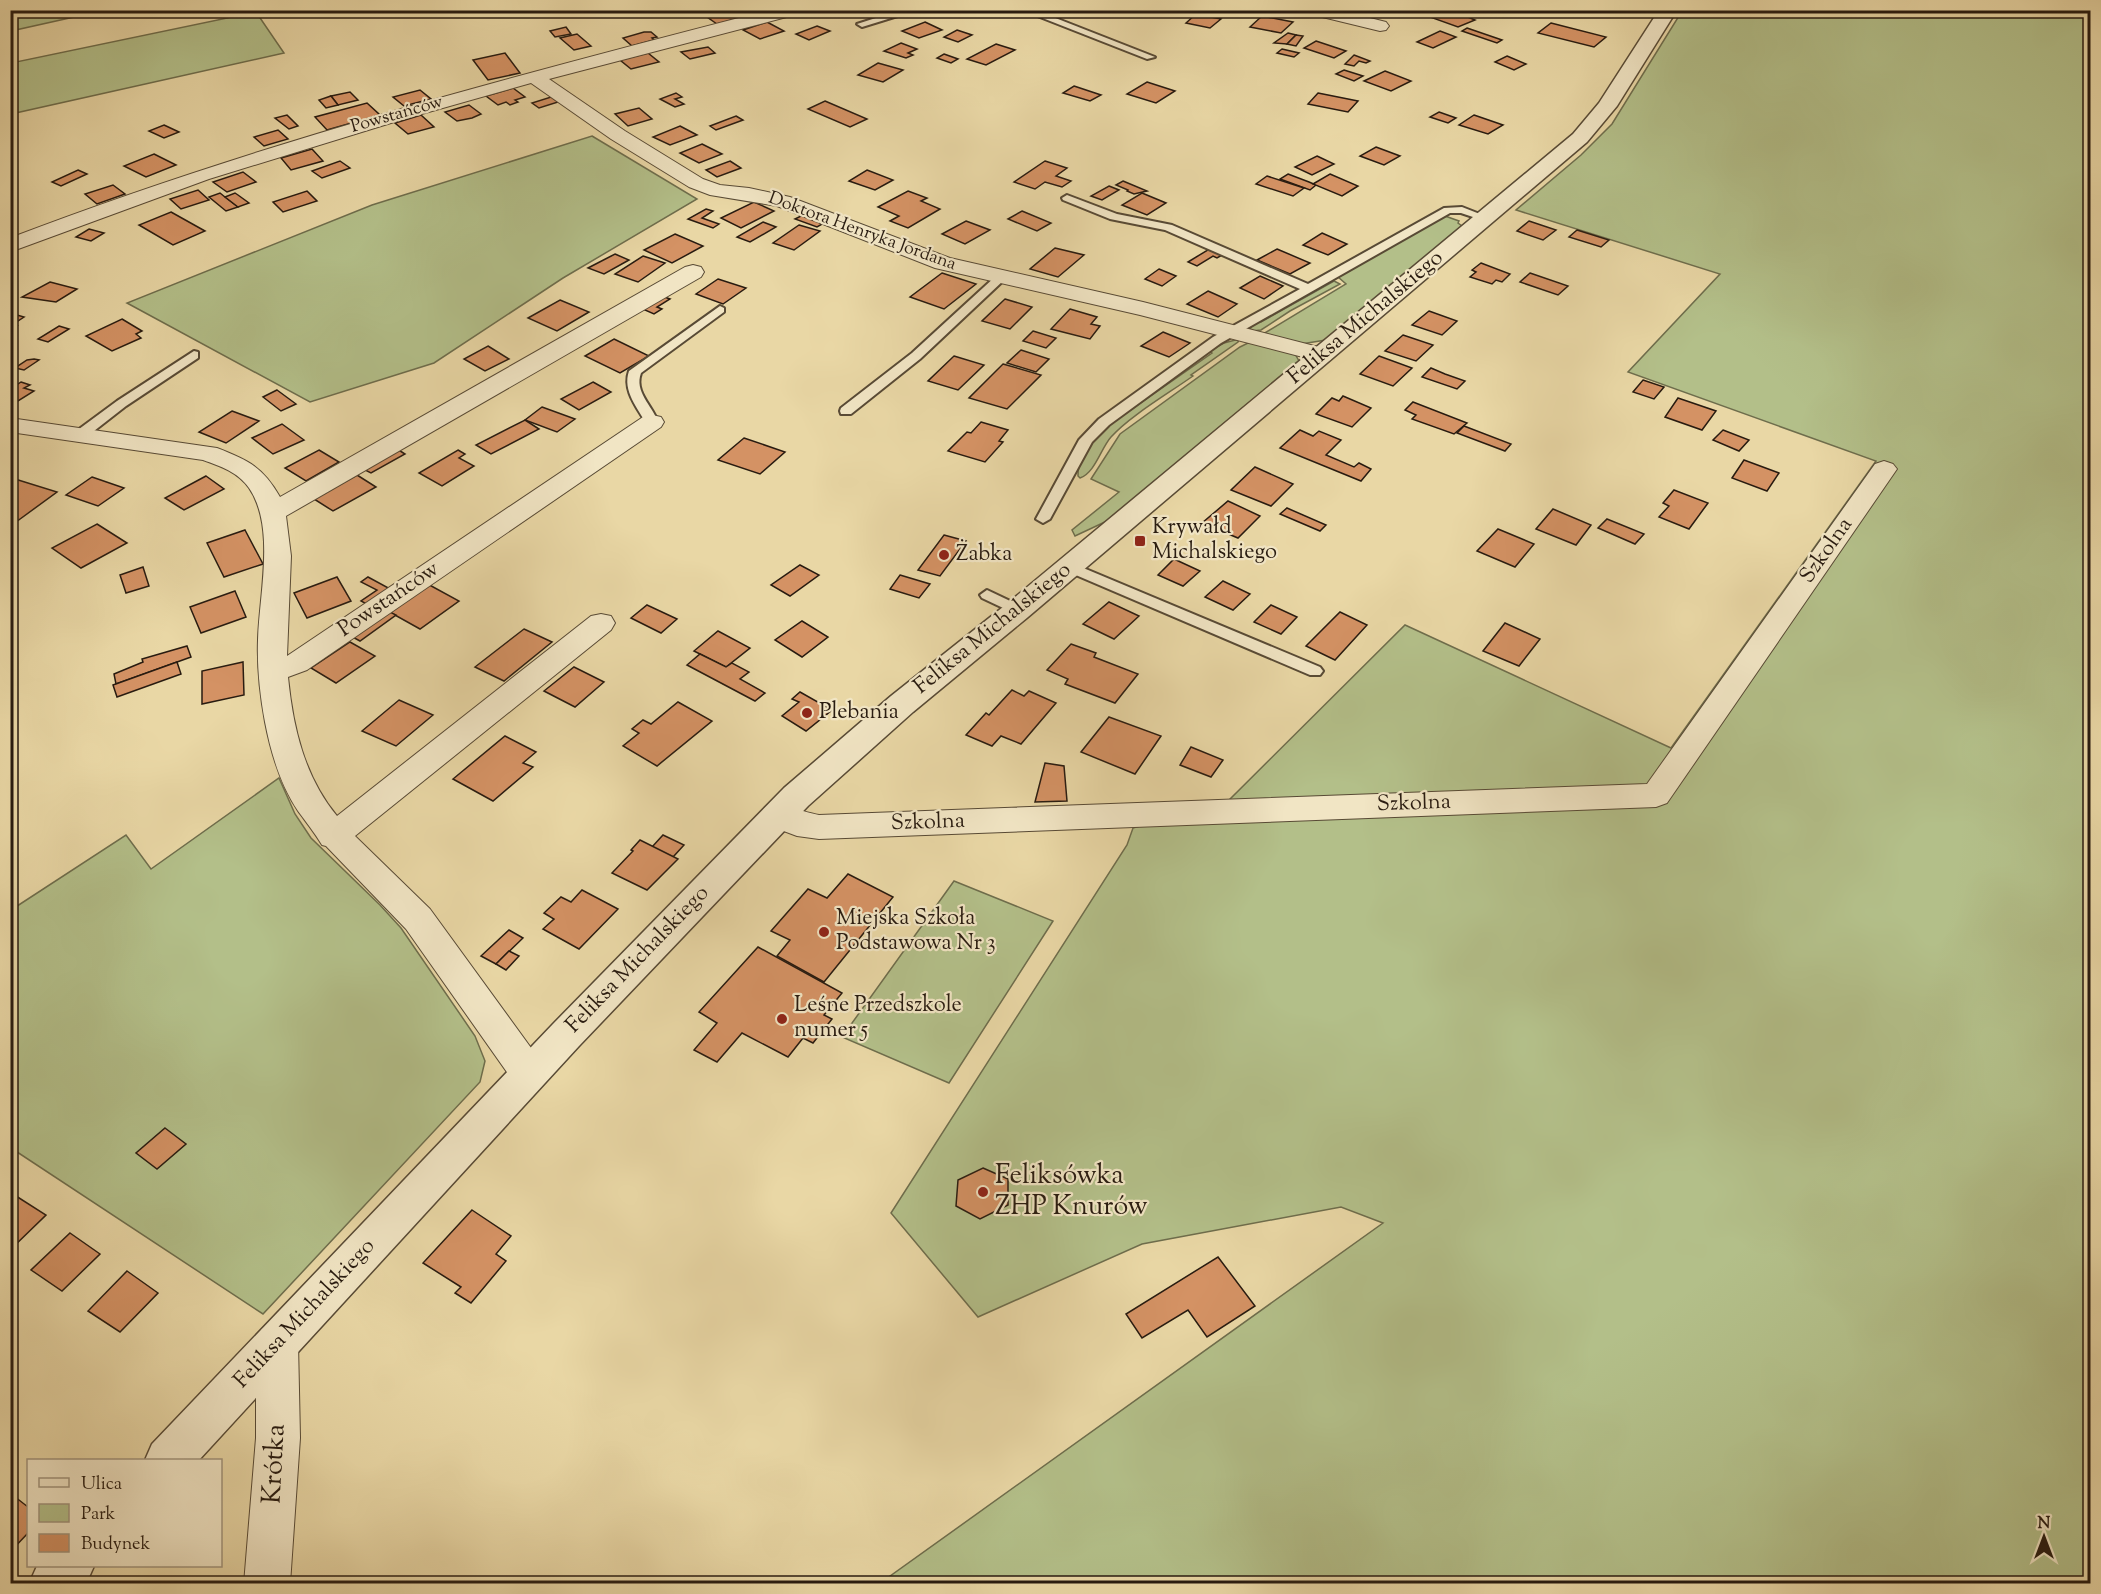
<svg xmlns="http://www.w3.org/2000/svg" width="2101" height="1594" viewBox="0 0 2101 1594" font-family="'Sorts Mill Goudy',serif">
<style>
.green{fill:#b3bf89;stroke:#6e6d4c;stroke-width:1.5}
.building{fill:#d49264;stroke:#281b10;stroke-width:1.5}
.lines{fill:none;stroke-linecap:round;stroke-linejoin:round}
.service-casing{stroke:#584a35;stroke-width:4}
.minor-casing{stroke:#584a35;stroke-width:2}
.tertiary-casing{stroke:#584a35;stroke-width:3}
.service{fill:#f1e5c4;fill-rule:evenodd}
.minor{fill:#f1e5c4;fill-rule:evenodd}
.tertiary{fill:#f1e5c4;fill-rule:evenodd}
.poi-dot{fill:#8f2418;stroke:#f1e5c4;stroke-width:2}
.labels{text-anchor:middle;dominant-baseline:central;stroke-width:4.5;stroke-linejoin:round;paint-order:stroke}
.far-street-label{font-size:18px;fill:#281b10;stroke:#f1e5c4}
.street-label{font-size:22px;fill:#281b10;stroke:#f1e5c4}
.poi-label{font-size:22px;fill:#281b10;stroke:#f1e5c4;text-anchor:start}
.near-poi-label{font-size:27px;fill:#281b10;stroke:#f1e5c4;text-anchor:start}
.near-street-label{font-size:27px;fill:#281b10;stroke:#f1e5c4}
</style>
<rect width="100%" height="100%" fill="#e9d7a5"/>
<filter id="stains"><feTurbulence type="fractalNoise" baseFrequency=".00333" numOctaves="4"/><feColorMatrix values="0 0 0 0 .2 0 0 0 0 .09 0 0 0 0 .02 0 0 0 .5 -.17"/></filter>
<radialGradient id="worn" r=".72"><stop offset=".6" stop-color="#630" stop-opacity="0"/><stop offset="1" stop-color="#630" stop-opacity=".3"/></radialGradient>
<g class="green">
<path d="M10,11h17l-3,4 21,-4h56l-90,20z"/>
<path d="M1682,11h408v1572l-1211,1 504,-361 -42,-16 -199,37 -164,73 -87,-104 236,-368 6,-17 96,-28 176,-175 266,123 205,-287 -248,-89 92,-98 -204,-64 65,-55 31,-31z"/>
<path d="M256,12l28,41 -273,61v-51z"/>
<path d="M592,136l105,63 -134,79 -129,85 -124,39 -183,-99 245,-98z"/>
<path d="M1445,216l14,5 -1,2 4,3 -136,114 -25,4 -38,-10 83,-50 -8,-7z"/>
<path d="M1334,281l6,3 -50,27 -29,19 -9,1 -2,-3 8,-7 3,1z"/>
<path d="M1239,339l-1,3 -47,33 2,1c-27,19 -63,40 -82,61 -10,11 -16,36 -31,41l-2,-2c-1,-15 14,-36 24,-46l110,-77 -3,-2 15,-8z"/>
<path d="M1250,342l45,12 4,7 -192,160 -32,15 -3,-6 47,-38 -28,-13 29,-45 120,-87z"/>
<path d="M279,778l16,36 16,24 69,67 21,23 74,108 10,25 -5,21 -217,232 -252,-166v-238l115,-75 25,34z"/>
<path d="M954,881l99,40 -104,162 -107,-46z"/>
</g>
<g class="building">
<path d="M731,10h9l7,6 -30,8 -10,-7 10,-3 -3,-2z"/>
<path d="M1445,10h6l24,10 -17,7 -28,-10z"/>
<path d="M1196,14l25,5 -11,9 -24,-5z"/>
<path d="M1262,16l31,6 -12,11 -31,-6z"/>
<path d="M767,22l17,9 -24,8 -17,-9z"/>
<path d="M925,22l17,8 -23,8 -17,-7z"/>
<path d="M1551,23l55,14 -12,10 -56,-14z"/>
<path d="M817,26l13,5 -21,9 -13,-6z"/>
<path d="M566,27l5,7 -16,3 -5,-6z"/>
<path d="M1467,28l35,12 -5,3 -35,-12z"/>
<path d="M957,30l15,5 -14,7 -14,-5z"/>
<path d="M1440,31l16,6 -23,11 -16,-6z"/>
<path d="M644,32h7l6,5 -5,1 2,2 -22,6 -9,-8z"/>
<path d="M1288,33l8,2 -9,9 -13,-1z"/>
<path d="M577,34l14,12 -17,4 -14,-12z"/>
<path d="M1296,35l7,1 -7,10 -9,-2z"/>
<path d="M1316,41l30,10 -12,7 -30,-10z"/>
<path d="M901,43l16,6 -9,4 5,2 -7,3 -22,-7z"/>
<path d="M996,44l19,6 -29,15 -19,-6z"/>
<path d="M708,47l7,6 -25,6 -9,-7z"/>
<path d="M1282,49l17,4 -5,4 -17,-4z"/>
<path d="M505,53l15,20 -32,7 -15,-20z"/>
<path d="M648,53l11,9 -28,7 -11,-9z"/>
<path d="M944,54l14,5 -7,4 -14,-5z"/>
<path d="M1354,55l16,6 -4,2 -7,-2 -5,5 -9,-2z"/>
<path d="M1507,56l19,8 -12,6 -19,-8z"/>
<path d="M878,63l25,7 -20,12 -25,-7z"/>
<path d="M1344,70l19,6 -9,5 -18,-7z"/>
<path d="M1385,71l26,10 -20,10 -27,-10z"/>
<path d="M1147,82l28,9 -19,12 -29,-9z"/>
<path d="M1074,86l27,9 -11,6 -27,-8z"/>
<path d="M513,88l12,9 -10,3 3,2 -8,3 -4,-3 -8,3 -12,-9z"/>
<path d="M420,90l11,9 -27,7 -11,-9z"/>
<path d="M350,92l8,8 -20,5 -7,-9z"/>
<path d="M676,93l6,4 -7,2 9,5 -9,3 -15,-8z"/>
<path d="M1318,93l40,8 -10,11 -40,-8z"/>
<path d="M331,96l7,9 -12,3 -7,-8z"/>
<path d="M551,97l7,5 -19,6 -7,-5z"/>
<path d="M825,101l42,18 -17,8 -42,-18z"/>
<path d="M367,103l13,12 -53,15 -12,-13z"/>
<path d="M469,105l12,9 -9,4 -15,3 -12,-9z"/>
<path d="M639,108l13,11 -24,7 -13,-12z"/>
<path d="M1439,112l17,6 -8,5 -18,-6z"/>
<path d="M287,115l11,11 -9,3 -14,-11z"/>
<path d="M421,115l13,12 -26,7 -13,-11z"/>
<path d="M1474,115l29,10 -15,9 -29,-9z"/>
<path d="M736,116l7,4 -27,10 -6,-4z"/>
<path d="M164,125l15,7 -15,6 -15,-7z"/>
<path d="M680,126l17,9 -27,10 -17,-8z"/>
<path d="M278,130l10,9 -24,7 -10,-9z"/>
<path d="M702,144l20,10 -23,9 -19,-10z"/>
<path d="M1376,147l24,9 -16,9 -24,-9z"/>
<path d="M312,149l11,12 -32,9 -10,-12z"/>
<path d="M154,154l22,11 -30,12 -22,-11z"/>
<path d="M1317,156l17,8 -22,11 -17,-8z"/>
<path d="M340,161l10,7 -28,10 -10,-7z"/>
<path d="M730,161l11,7 -24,9 -11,-7z"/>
<path d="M1045,161l22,7 -11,8 15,5 -9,6 -17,-5 -10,7 -21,-7z"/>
<path d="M78,170l9,4 -26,12 -9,-4z"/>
<path d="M867,170l26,10 -18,10 -26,-9z"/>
<path d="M243,172l13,10 -29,10 -14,-10z"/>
<path d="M1288,174l21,8 7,3 -6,5 -30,-11z"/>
<path d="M1330,174l28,12 -16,10 -29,-12z"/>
<path d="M1267,176l37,12 -11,8 -37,-12z"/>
<path d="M1123,181l24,10 -13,3 -7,-3 1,-1 -12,-5z"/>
<path d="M113,185l12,9 -28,10 -12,-10z"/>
<path d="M1109,186l10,4 -17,10 -11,-4z"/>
<path d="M198,190l11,10 -28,9 -11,-10z"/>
<path d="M307,191l10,10 -34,11 -10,-10z"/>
<path d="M908,191l19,7 -6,3 19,8 -32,19 -18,-7 9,-5 -21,-9z"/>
<path d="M220,193l5,4 13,10 -12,4 -17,-14z"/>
<path d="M235,193l3,2 11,8 -11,4 -13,-10z"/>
<path d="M1142,193l24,10 -19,12 -25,-10z"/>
<path d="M754,202l20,9 -33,17 -20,-10z"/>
<path d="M706,209l7,2 -11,7 17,6 -6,4 -25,-9z"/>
<path d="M1022,211l29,12 -14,8 -29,-12z"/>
<path d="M171,212l34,19 -32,14 -34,-20z"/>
<path d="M805,214l21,8 -9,5 -22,-8z"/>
<path d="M966,221l24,9 -25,14 -23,-10z"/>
<path d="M1529,221l27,9 -13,10 -26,-9z"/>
<path d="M763,222l13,5 -26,15 -13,-5z"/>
<path d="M799,225l21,6 -26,19 -21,-7z"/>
<path d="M89,229l15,4 -13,8 -15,-4z"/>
<path d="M1577,230l32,10 -8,7 -32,-10z"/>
<path d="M1322,233l25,11 -19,11 -25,-10z"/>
<path d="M675,234l28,12 -31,17 -28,-13z"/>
<path d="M1055,248l29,7 -26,22 -28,-8z"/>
<path d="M1211,248l13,6 -7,4 -4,-2 -16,10 -9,-4z"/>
<path d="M1277,249l33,14 -20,11 -33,-14z"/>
<path d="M615,254l14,6 -25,14 -16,-6z"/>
<path d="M643,256l22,7 -27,19 -23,-8z"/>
<path d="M1481,263l29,11 -8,8 -6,-2 -4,4 -22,-7 6,-5 -4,-2z"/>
<path d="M1159,269l17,7 -14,10 -17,-7z"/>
<path d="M942,273l34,11 -32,25 -34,-12z"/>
<path d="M1530,273l38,13 -10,9 -38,-13z"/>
<path d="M1260,276l23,10 -19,13 -24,-11z"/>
<path d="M718,279l28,9 -23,16 -27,-10z"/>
<path d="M50,282l27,7 -21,13 -34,-5z"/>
<path d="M1208,291l29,13 -19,13 -31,-13z"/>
<path d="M659,295l11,4 -13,8 5,2 -8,5 -16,-7z"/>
<path d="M1005,299l27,8 -22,22 -28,-8z"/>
<path d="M560,300l29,12 -32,19 -29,-13z"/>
<path d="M1070,309l27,8 -6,7 9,2 -10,13 -39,-10z"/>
<path d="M1429,311l28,10 -15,14 -30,-10z"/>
<path d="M10,313l14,4 -12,8 5,1 -6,4z"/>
<path d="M122,319l20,12 -6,3 5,4 -29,13 -26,-15z"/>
<path d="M59,326l10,3 -21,13 -10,-3z"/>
<path d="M1033,331l23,7 -10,10 -23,-7z"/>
<path d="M1163,332l27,11 -21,14 -28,-11z"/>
<path d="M1403,335l30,10 -17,16 -31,-10z"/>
<path d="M614,339l35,17 -29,17 -35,-17z"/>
<path d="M488,346l21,13 -24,12 -21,-12z"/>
<path d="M1021,350l28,9 -13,13 -29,-9z"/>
<path d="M954,356l30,9 -26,25 -30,-9z"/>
<path d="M1379,356l33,12 -19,18 -33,-12z"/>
<path d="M34,359l5,1 -15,10 -9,-2 12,-8z"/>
<path d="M1003,364l38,11 -34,34 -38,-11z"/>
<path d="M1431,368l14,6 20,7 -8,8 -35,-12z"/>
<path d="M1643,380l21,7 -10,12 -21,-7z"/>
<path d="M21,382l9,3 -6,3 10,3 -24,15v-22l5,2z"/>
<path d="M593,382l18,10 -32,18 -18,-11z"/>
<path d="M277,390l19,14 -15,7 -18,-14z"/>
<path d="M1343,396l28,12 -19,19 -36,-13 16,-16 7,3z"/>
<path d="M1678,398l38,13 -14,19 -37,-13z"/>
<path d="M1413,402l54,21 -13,11 -42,-15 4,-4 -11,-5z"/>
<path d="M542,407l33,12 -18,13 -32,-12z"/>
<path d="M232,411l27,10 -33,22 -27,-11z"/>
<path d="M525,420l14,9 -48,25 -15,-9z"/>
<path d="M981,422l27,8 -9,11 4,1 -18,20 -37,-11 19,-19 4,1z"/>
<path d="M282,424l22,16 -31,14 -21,-16z"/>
<path d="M1464,426l47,18 -6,7 -48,-18z"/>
<path d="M1300,430l13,6 6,-5 22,9 -15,15 28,12 5,-4 12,6 -10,12 -81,-33z"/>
<path d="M1723,430l26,10 -10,11 -26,-11z"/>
<path d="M744,438l41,14 -25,22 -42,-14z"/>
<path d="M394,447l11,7 -34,19 -12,-6z"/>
<path d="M319,450l20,12 -33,19 -21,-13z"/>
<path d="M458,450l7,4 -6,4 15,8 -32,20 -23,-13z"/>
<path d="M1744,460l35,13 -12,18 -35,-13z"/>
<path d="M1255,467l38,17 -22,22 -40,-16z"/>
<path d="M357,475l19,12 -43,24 -19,-12z"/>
<path d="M206,476l18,13 -40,21 -19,-12z"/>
<path d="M92,477l32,11 -26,18 -32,-11z"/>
<path d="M15,479l42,13 -41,30 -6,-2v-38z"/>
<path d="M1674,490l34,13 -19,26 -30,-12 10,-11 -6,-3z"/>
<path d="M1228,501l32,15 -22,22 -36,-15z"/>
<path d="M1287,508l39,17 -6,6 -40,-17z"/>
<path d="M1553,509l38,16 -15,20 -40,-16z"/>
<path d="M1607,519l37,15 -9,10 -37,-16z"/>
<path d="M97,524l30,19 -46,25 -29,-20z"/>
<path d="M1498,529l36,15 -19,23 -38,-16z"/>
<path d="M245,530l18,34 -39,13 -17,-34z"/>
<path d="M944,535l22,6 -26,35 -22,-6z"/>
<path d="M1174,559l26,12 -17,15 -25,-11z"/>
<path d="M800,565l19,10 -29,21 -19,-11z"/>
<path d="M143,567l6,19 -23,7 -6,-18z"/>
<path d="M900,575l30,9 -11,14 -29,-9z"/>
<path d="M337,577l14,24 -44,17 -13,-25z"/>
<path d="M368,577l26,14 -22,16 -11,-6 16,-11 -16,-8z"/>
<path d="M1223,581l27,13 -17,16 -28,-13z"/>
<path d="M424,582l35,19 -39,28 -36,-20z"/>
<path d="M235,591l11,26 -45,16 -11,-26z"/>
<path d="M1109,602l30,14 -25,23 -31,-15z"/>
<path d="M647,605l30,14 -16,14 -30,-15z"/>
<path d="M1271,605l26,12 -16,17 -27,-12z"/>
<path d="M384,609l12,6 -36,26 -13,-7z"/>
<path d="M1340,612l27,13 -32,35 -29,-14z"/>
<path d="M802,621l26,16 -26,20 -27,-17z"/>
<path d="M1505,623l35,16 -21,27 -36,-15z"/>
<path d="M524,629l28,13 -48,39 -29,-14z"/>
<path d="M718,631l32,17 -24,19 -32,-16z"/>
<path d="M350,642l25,14 -39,27 -25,-15z"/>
<path d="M1071,644l25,9 -2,4 44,17 -23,29 -50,-19 3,-5 -21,-9z"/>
<path d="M187,646l4,11 -75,27 -2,-10 29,-12 -1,-3z"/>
<path d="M700,654l26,13 6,-4 17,9 -9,7 25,14 -10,8 -68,-36z"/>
<path d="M177,662l4,12 -64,23 -4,-12z"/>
<path d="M243,662l1,33 -42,9v-33z"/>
<path d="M574,667l30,15 -29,25 -31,-16z"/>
<path d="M1012,690l12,6 5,-5 27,12 -35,41 -20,-8 -9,10 -26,-11 20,-22 3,2z"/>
<path d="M800,692l32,18 -26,21 -24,-15 17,-14 -7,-3z"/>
<path d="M399,700l34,15 -37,31 -34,-15z"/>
<path d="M678,702l34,19 -55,45 -34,-20 16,-13 -7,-4 11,-9 8,4z"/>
<path d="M1109,717l52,19 -26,38 -54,-22z"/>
<path d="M505,736l31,16 -13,11 10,4 -40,34 -40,-22z"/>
<path d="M1191,747l32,13 -12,17 -31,-12z"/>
<path d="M1045,763l19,3 3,35 -32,1z"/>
<path d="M663,835l21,10 -11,12 -21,-10z"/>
<path d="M640,840l38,19 -31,31 -35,-17 21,-22 -2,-1z"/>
<path d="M848,874l45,23 -69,85 -47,-26 13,-16 -19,-9 37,-42 19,9z"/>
<path d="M582,890l36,19 -39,40 -36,-20 11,-10 -10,-6 17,-16 10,5z"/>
<path d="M509,930l14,8 -27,26 -15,-8z"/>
<path d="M758,947l84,46 -18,22 8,4 -19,24 -10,-5 -15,19 -46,-24 -25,29 -23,-12 23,-27 -18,-11z"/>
<path d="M509,951l10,5 -13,14 -10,-6z"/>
<path d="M165,1128l21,16 -29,25 -21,-16z"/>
<path d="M983,1168l25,11v26l-28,14 -24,-13 2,-26z"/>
<path d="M16,1196l30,19 -36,35v-49z"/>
<path d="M472,1210l39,26 -15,18 10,7 -35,42 -16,-10 6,-6 -38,-24z"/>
<path d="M70,1233l30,21 -38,37 -31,-21z"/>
<path d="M1218,1257l37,49 -48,31 -19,-27 -46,28 -16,-24z"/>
<path d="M127,1271l31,22 -38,39 -32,-21z"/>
<path d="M10,1493l18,14v26l-18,19z"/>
</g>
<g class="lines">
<defs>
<g id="service">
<path d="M901,10h16l-55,17 -5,-3z"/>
<path d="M1022,10h13l120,47 -8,2z"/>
<path d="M1067,195l50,19 55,11 136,59 136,-76 18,-1 28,11 -5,3 -24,-8h-11l-229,130 -112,82 -17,17 -42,77 -7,4 -7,-4 43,-79 20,-21 114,-82 87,-48 -135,-59 -55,-11 -47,-19 -1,-2z"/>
<path d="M1000,275l6,3 -2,2 -84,79 -69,55h-10l-1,-3 1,-3 71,-55 84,-77z"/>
<path d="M720,306l4,2v4l-83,61c-7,19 11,32 17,49l-1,3h-10c-9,-17 -25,-34 -18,-54z"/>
<path d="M194,351l4,1v6l-72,48 -41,32h-10l-1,-3 1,-3 42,-31z"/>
<path d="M1069,562l251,105 3,4 -3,4h-10l-246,-105 -2,-3 2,-3z"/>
<path d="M987,590l36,17 2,3 -7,5 -36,-17 -2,-3z"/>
</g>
<g id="minor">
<path d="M770,10h30l-2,4 -249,65 76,52 78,48 17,6 29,3 41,9 160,61 193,44 187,48 4,5 -4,5 -8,2 -182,-47 -205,-47 -158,-62 -67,-11 -21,-8 -78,-48 -80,-56 -127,36 -195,60 -199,73v-14c248,-95 503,-162 760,-228z"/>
<path d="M1308,10h30l48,12 3,4 -3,4 -6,1 -70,-17z"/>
<path d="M693,265l8,2 3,5 -3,5 -415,239 5,40 -4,100 356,-239 9,-2 9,2 3,5 -3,5 -354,243 -19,7c5,50 16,99 49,139l254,-200 10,-2 10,2 4,7 -4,7 -256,206 75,73 112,154 5,11 -5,11 -13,5 -13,-5 -110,-156 -80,-83 -4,-1c-7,-12 -16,-23 -24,-34 -18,-27 -27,-58 -33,-89 -5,-27 -8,-55 -7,-82 1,-45 18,-113 -9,-152 -11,-16 -29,-22 -46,-28l-193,-28v-14l207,30c31,12 46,19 63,49l405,-230z"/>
<path d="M1884,461l9,3 4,5 -230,334 -11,4 -837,32 -22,-3 -32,-12 -5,-8 5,-8c17,-6 36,4 54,7l828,-31 228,-320z"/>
<path d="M277,1323l15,6 6,14 2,95 -10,146h-46l12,-146v-95l6,-14z"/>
</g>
<g id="tertiary">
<path d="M1659,10h18l-60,96 -30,36 -559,475 -115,95 -105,94 -229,240 -380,414h-54l7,-16 401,-420 231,-236 107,-92 117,-93 565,-469 26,-31z"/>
<path d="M37,1566h57l-8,18h-57z"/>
</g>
</defs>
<use href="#service" class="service-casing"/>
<use href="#minor" class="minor-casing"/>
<use href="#tertiary" class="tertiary-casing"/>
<use href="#service" class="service"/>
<use href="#minor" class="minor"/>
<use href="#tertiary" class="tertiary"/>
</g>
<g class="poi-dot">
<rect x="1134" y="535" width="12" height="12" rx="3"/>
<circle cx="944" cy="555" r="6"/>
<circle cx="807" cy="713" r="6"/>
<circle cx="824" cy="932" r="6"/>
<circle cx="782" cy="1019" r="6"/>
<circle cx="983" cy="1192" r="6"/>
</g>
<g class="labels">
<g class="far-street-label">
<text transform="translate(397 115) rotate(-16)">Powstańców</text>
<text transform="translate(862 232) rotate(20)">Doktora Henryka Jordana</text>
</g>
<g class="street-label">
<text transform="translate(1366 318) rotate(-40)">Feliksa Michalskiego</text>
<text transform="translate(1827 551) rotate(-55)">Szkolna</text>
<text transform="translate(389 600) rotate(-34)">Powstańców</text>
<text transform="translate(993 629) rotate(-39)">Feliksa Michalskiego</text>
<text transform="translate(1414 804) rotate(-2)">Szkolna</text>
<text transform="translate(928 823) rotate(-2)">Szkolna</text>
<text transform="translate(638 960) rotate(-46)">Feliksa Michalskiego</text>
<text transform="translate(305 1314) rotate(-47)">Feliksa Michalskiego</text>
</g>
<g class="poi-label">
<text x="1152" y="528">Krywałd<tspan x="1152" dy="25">Michalskiego</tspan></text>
<text x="956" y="555">Żabka</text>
<text x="819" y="713">Plebania</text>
<text x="836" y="919">Miejska Szkoła<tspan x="836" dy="25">Podstawowa Nr 3</tspan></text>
<text x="794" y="1006">Leśne Przedszkole<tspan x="794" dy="25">numer 5</tspan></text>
</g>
<g class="near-poi-label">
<text x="995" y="1176">Feliksówka<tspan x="995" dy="31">ZHP Knurów</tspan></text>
</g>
<g class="near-street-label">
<text transform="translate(275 1464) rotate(-87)">Krótka</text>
</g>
</g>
<rect width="2101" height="1594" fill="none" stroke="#e9d7a5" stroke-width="36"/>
<rect x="12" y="12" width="2077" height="1570" fill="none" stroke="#281b10" stroke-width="3"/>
<rect x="18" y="18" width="2065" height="1558" fill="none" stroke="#281b10" stroke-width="1.5"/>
<rect x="27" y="1459" width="195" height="108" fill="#f1e5c4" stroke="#a1947c" stroke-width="1.5"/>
<rect x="39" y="1478" width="30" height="9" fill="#f1e5c4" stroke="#a1947c" stroke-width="1.5"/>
<text x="81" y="1489" font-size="18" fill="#281b10">Ulica</text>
<rect x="39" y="1504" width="30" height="18" fill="#b3bf89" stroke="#a1947c" stroke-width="1.5"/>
<text x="81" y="1519" font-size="18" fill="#281b10">Park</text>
<rect x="39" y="1534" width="30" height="18" fill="#d49264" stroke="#a1947c" stroke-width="1.5"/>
<text x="81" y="1549" font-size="18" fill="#281b10">Budynek</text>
<g transform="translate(2044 1537)" stroke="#f1e5c4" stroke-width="4.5" paint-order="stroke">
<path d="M0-4.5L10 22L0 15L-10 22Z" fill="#281b10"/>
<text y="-9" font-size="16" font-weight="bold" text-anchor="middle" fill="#281b10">N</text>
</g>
<rect width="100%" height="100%" filter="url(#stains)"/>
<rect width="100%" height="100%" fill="url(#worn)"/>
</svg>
